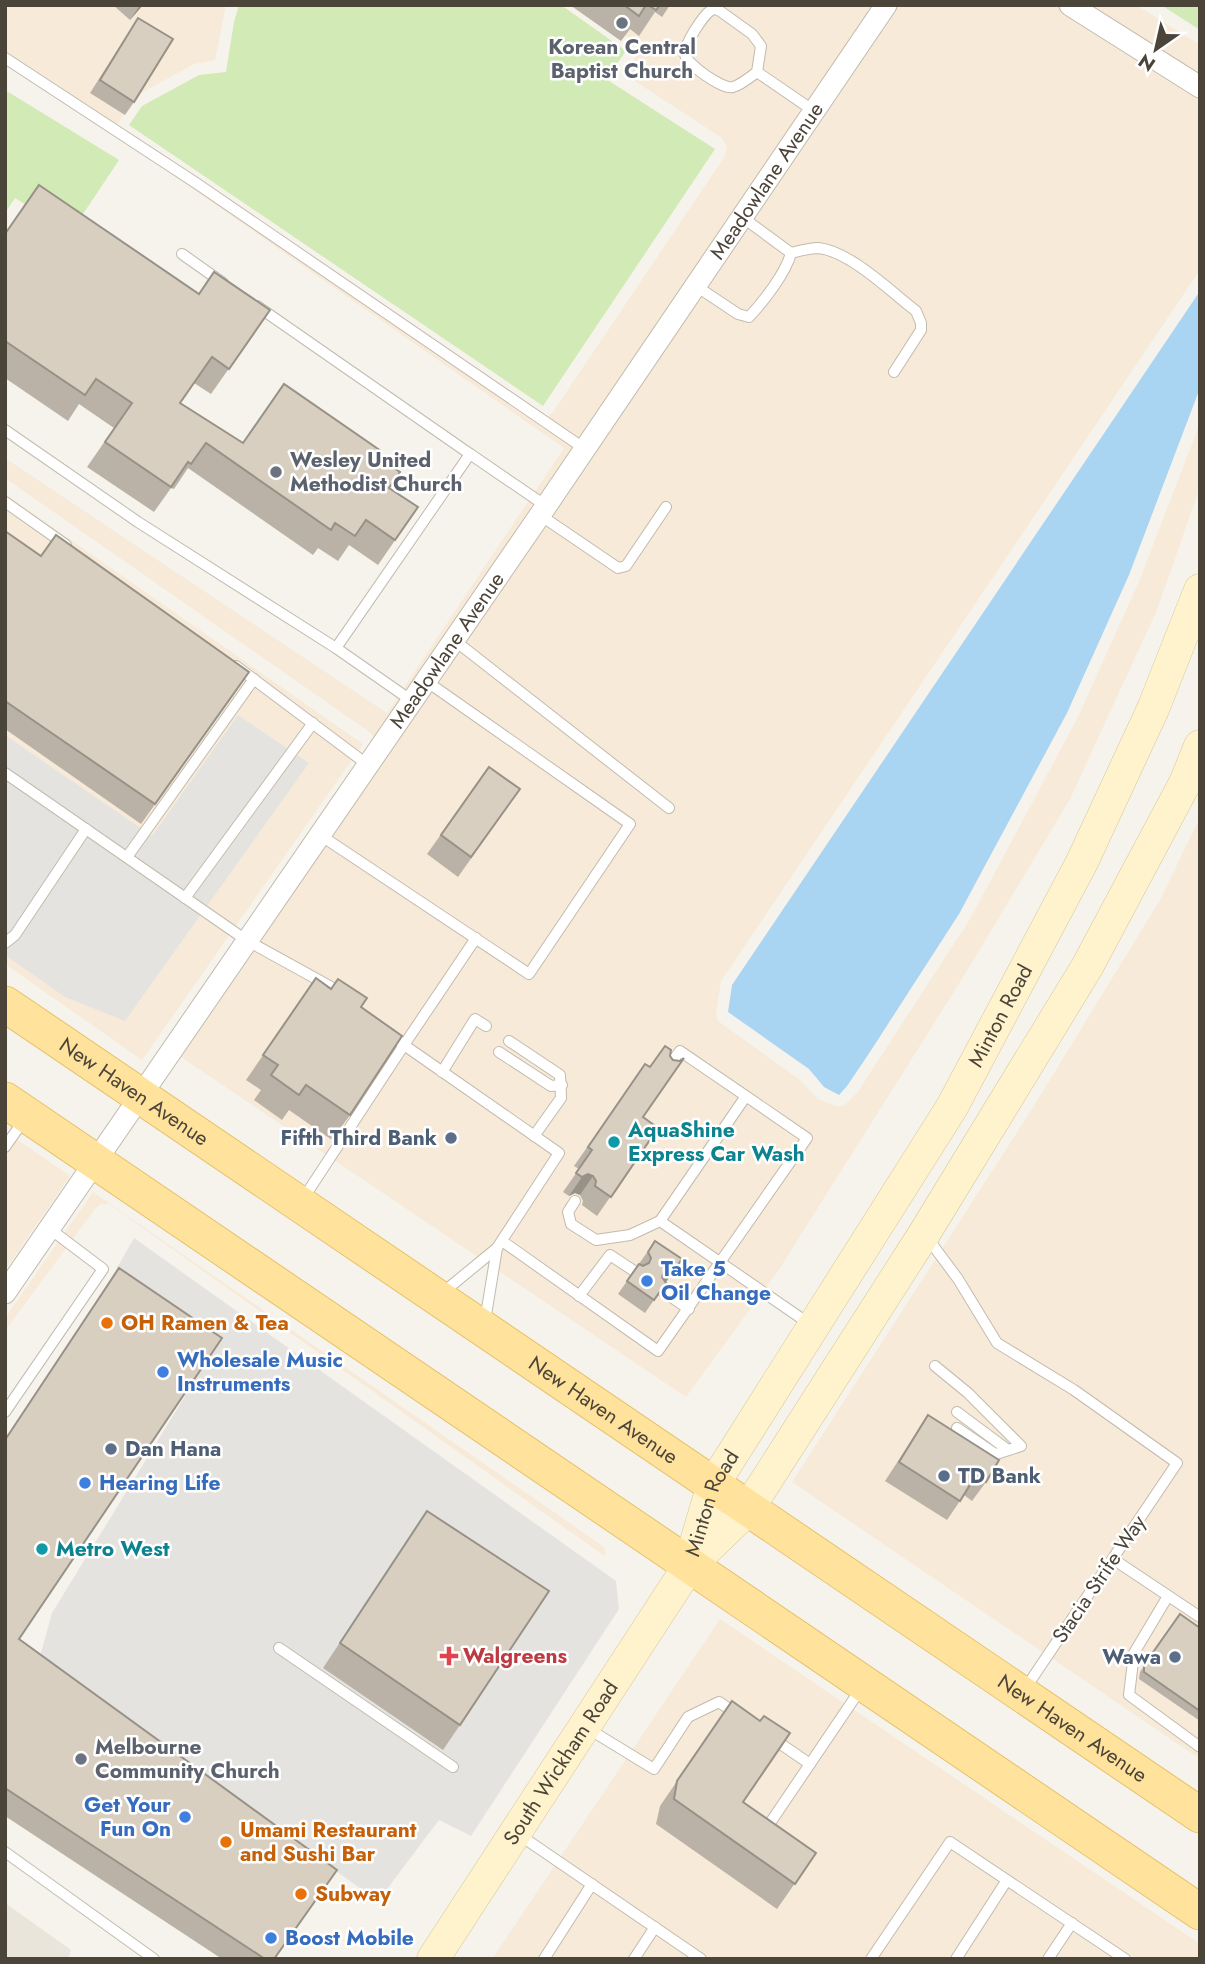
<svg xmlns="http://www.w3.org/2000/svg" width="1205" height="1964" viewBox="0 0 1205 1964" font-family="Jost,sans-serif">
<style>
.residential{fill:#eae5da}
.commercial{fill:#f7ead8}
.green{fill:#d2eab5}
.parking{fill:#e5e3e0}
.water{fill:#a9d4f2}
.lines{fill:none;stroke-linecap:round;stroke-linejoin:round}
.service-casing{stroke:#c2bbae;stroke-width:12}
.minor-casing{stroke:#c2bbae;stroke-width:23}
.secondary-casing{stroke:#d6c79b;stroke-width:33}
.primary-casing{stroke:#e6c16a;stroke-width:37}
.service{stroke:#fff;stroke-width:10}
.minor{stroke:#fff;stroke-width:21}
.secondary{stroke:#fff3cd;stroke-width:32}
.primary{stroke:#ffe39c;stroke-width:35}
.wall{fill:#bab2a6}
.shaded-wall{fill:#979187}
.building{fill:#d8cfc1;stroke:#979187;stroke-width:2}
.worship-dot{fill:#6b7280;stroke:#fff;stroke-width:2.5}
.service-dot{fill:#5c6f8a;stroke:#fff;stroke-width:2.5}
.culture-dot{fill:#0f9aa8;stroke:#fff;stroke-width:2.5}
.shop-dot{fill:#3f7fe0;stroke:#fff;stroke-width:2.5}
.food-dot{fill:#e8710a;stroke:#fff;stroke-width:2.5}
.health-dot{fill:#e0444e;stroke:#fff;stroke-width:2.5}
.labels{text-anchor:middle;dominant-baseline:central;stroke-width:5;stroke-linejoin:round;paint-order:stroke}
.worship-label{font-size:21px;font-weight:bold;fill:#5b616d;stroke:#fff;text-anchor:start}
.street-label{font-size:21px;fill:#4b4439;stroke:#fff}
.culture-label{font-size:21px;font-weight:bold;fill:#0d838f;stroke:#fff;text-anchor:start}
.service-label{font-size:21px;font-weight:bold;fill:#4e5e75;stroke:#fff;text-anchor:end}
.shop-label{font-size:21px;font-weight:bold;fill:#366cbe;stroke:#fff;text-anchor:start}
.food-label{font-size:21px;font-weight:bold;fill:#c56008;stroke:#fff;text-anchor:start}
.health-label{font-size:21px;font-weight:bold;fill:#be3a42;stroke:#fff;text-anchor:start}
</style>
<rect width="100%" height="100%" fill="#f6f3ec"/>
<path class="residential" d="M5,1903l66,47 -3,9h-63z"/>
<g class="commercial">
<path d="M5,5h221l-11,55 -21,4 -60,33 -17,29 430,292 6,-6 172,-256 2,-8 -5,-10 -98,-64 13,-19 -1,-12 -53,-38h553l64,40v225l-479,711 -5,32 2,8 82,59 18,19 21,8 7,-3 11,-11 113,-174 108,-202 62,-138 60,-156v64l-43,123 -87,189 -108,180 -182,289 -94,129 -520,-350 209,-308 -4,-6 -366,-255v-20l382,255 177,-265 -559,-390z"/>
<path d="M5,494l358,250 -221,316 -137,-96z"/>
<path d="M1200,817v942l-408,-277 240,-373 128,-209z"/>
<path d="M5,1131l65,45 -65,94z"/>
<path d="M93,1192l511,355 2,10 -497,-353h-8l-6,5 -90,122v-13z"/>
<path d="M720,1619l480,325v15h-708z"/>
</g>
<g class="green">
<path d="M239,5h322l65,46 -20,28 109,70 -172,257 -414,-281 13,-19 57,-31 27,-3 8,-50z"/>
<path d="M1161,5h39v25z"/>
<path d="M5,90l114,70 -48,72 -56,-34 -10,15z"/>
</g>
<g class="parking">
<path d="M238,715l71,48 -184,258 -60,-24 -60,-42v-220l147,101z"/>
<path d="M134,1238l482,343 3,28 -148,227 -32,-16 -61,81 -339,-241 13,-47 157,-256 -103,-70z"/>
</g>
<path class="water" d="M1200,291v97l-71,187 -62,138 -108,201 -91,141 -21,31 -8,9 -15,-8 -15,-18 -81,-57 4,-27z"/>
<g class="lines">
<defs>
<g id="service">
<path d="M5,58l191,125 389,266"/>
<path d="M757,72c-7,5 -16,13 -24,15 -10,3 -47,-23 -48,-33 -2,-8 18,-38 25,-43 5,-3 5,-2 10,0l32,23 9,12 -4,26 57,39"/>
<path d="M791,253c8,-2 19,-5 27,-5 32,3 73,44 98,63l5,12v7l-27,42"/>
<path d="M182,254l41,29"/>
<path d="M696,286l42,28 11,3c14,-15 37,-44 42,-64l-49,-36"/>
<path d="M257,306l213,148"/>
<path d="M5,430l133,92 198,126"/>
<path d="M5,502l61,43"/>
<path d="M540,515l78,53 8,-2 40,-59"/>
<path d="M454,640l215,168"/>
<path d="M236,666l132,99"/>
<path d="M412,701l-76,-53 134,-194 76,52"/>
<path d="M5,773l241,167 96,53"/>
<path d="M320,835l209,139 101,-150 -204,-143"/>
<path d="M127,857l127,-178"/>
<path d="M185,898l128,-175"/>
<path d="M5,943l10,-8 71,-106"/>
<path d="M389,1033l15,12 72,-107"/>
<path d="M509,1041l51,34 1,23 -27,38"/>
<path d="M499,1052l52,34 11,-1"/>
<path d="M442,1072l33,-53 11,7"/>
<path d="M5,1147l21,-30"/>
<path d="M303,1199l101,-154 155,108 -62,95 -56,46"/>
<path d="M575,1201l-7,11 3,12 25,16 34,-5 30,-14 86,-125"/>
<path d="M660,1221l151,104"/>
<path d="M926,1236l32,43 39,64 77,47 103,73 -152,226"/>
<path d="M502,1241l156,110 149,-213 -127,-87 -15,20"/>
<path d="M661,1290l28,19"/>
<path d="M579,1296l31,-41 24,16"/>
<path d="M485,1321l12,-73"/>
<path d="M935,1366l33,27 53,53 -34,11 -7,-2"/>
<path d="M5,1412l98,-143 -53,-40"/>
<path d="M957,1412l51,38"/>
<path d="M957,1428l38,26"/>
<path d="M1113,1559l87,58"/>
<path d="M1168,1596l-34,57 -5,42 71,52"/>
<path d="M279,1648l174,119"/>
<path d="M587,1728l67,41 34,-52 31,-15 19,13"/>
<path d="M772,1738l38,26"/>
<path d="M764,1832l98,-145"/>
<path d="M518,1834l183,125"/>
<path d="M5,1852l149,107"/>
<path d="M544,1959l48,-75"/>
<path d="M634,1959l21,-32"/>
<path d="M871,1959l79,-117 175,117"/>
<path d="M956,1959l51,-79"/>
<path d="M1048,1959l24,-36"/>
</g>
<g id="minor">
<path d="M1070,5l130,82"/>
<path id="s1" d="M5,1293l535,-778 346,-510"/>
</g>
<g id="secondary">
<path id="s2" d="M689,1565l24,-80 239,-378 130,-245 71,-153 47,-119"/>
<path id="s3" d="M433,1959l256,-393 59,-57 176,-275 163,-267 98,-184 15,-37"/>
</g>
<g id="primary">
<path id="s4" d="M5,1004l1195,811"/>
<path d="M5,1100l1195,812"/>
</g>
</defs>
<use href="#service" class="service-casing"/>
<use href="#minor" class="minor-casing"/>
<use href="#secondary" class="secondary-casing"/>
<use href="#primary" class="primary-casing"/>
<use href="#service" class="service"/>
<use href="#minor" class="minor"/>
<use href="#secondary" class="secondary"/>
<use href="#primary" class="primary"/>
</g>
<g class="wall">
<path d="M113,5h30l-13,15z"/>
<path d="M570,5h100l-8,12 -7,-5 -16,24 -9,-7 -9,12z"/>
<path d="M138,18l-4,84 -9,13 -35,-22z"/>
<path d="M5,234l194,60 71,16 -59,84 -17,-11 -14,20 63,40 134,14 12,31 29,19 -40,58 -29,-20 -11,16 -20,-13 -5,7 -125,-87 -14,21 -3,-1 -17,24 -67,-45 27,-39 -35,-24 -11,17 -63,-43z"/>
<path d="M5,531l36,25 208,116 -108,152 -136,-95z"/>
<path d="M489,767l31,22 -62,88 -31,-23z"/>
<path d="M316,978l45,29 -11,108 -18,25 -43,-30 -7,10 -28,-20 7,-10 -15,-10z"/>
<path d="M645,1064l-2,53 15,11 -61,88 -15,-11 1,-4 -3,-6 -5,-2 -6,3 -6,-4 16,-23 -5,-3z"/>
<path d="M655,1241l27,18 -37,54 -27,-19z"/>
<path d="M119,1268l-100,371 255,320h-52l-217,-143v-377z"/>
<path d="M928,1415l58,67 -14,19 -8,-6 -17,25 -62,-39z"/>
<path d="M427,1511l33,214 -17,25 -120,-82z"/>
<path d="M1180,1614l20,14v93l-61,-42 1,-7z"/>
<path d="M732,1701l11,101 73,51 -39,56 -121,-85 4,-18z"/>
</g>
<g class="shaded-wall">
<path d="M140,5h3l-13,15z"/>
<path d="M588,1174l5,2 -13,19 -5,-2 -6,3 13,-19z"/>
<path d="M670,1269l4,1 -9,13 -4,-1 3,-10z"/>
</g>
<g class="building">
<path d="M624,5h22l-7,11z"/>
<path d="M648,5h12l-4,5z"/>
<path d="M138,18l35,21 -39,63 -34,-22z"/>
<path d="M39,185l160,109 15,-22 56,38 -41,59 -17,-12 -32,46 63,40 41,-59 97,67 -4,6 23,15 -11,16 29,19 -23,33 -29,-20 -11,16 -20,-13 -4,7 -125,-87 -15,21 -3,-2 -17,25 -66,-45 27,-39 -36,-24 -11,16 -80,-54v-107z"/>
<path d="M5,531l36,25 15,-21 193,137 -94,132 -150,-103z"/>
<path d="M489,767l31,22 -49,68 -30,-22z"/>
<path d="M316,978l15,11 7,-10 29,19 -6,9 41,29 -52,79 -44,-30 -7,10 -28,-20 7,-10 -15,-10z"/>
<path d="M665,1046l6,4 -1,6 3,4 7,1 4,-3 -41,59 15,11 -47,69 -16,-11 1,-5 -3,-5 -5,-2 -6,3 -6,-4 16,-23 -4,-3 57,-83 5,3z"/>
<path d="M655,1241l27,18 -8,11 -4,-1 -6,3 -2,5 4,6 -12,17 -27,-19 12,-17 4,2 6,-3 2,-5 -3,-6z"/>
<path d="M119,1268l103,70 -203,301 318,231 -63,89h-9l-260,-171v-348z"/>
<path d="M928,1415l71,45 -13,22 -10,-7 -16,26 -61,-39z"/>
<path d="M427,1511l122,80 -89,134 -120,-82z"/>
<path d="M1180,1614l20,14v83l-56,-39v-7z"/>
<path d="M732,1701l28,20 4,-5 26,17 -47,69 73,51 -21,31 -121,-85 3,-18z"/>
</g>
<g class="worship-dot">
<circle cx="622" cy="23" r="7"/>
<circle cx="276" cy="472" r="7"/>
<circle cx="81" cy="1759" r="7"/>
</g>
<g class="service-dot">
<circle cx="451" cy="1138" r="7"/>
<circle cx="111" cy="1449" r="7"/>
<circle cx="944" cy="1476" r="7"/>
<circle cx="1175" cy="1657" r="7"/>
</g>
<g class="culture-dot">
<circle cx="614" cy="1142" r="7"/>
<circle cx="42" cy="1549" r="7"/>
</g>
<g class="shop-dot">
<circle cx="647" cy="1281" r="7"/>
<circle cx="163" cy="1372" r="7"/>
<circle cx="85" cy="1483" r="7"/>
<circle cx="185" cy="1817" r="7"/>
<circle cx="271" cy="1938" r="7"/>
</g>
<g class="food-dot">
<circle cx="107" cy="1323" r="7"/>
<circle cx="226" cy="1842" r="7"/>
<circle cx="301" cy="1894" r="7"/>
</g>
<path class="health-dot" d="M445.5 1645.5h7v7h7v7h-7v7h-7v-7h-7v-7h7z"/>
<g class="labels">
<g class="worship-label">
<text x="622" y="47" text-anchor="middle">Korean Central<tspan x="622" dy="24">Baptist Church</tspan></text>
<text x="290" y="460">Wesley United<tspan x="290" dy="24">Methodist Church</tspan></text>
<text x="95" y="1747">Melbourne<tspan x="95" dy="24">Community Church</tspan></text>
</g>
<g class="street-label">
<text stroke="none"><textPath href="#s1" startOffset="1348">Meadowlane Avenue</textPath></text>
<text stroke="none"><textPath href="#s1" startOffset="780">Meadowlane Avenue</textPath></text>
<text stroke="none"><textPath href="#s2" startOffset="634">Minton Road</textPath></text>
<text stroke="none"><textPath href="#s4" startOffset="156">New Haven Avenue</textPath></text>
<text stroke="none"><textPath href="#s4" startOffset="723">New Haven Avenue</textPath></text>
<text stroke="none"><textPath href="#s2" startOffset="66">Minton Road</textPath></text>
<text transform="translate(1099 1579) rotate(-56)">Stacia Strife Way</text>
<text stroke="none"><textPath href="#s4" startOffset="1290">New Haven Avenue</textPath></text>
<text stroke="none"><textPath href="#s3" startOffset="234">South Wickham Road</textPath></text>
</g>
<g class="culture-label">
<text x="628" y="1130">AquaShine<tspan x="628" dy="24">Express Car Wash</tspan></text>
<text x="56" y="1549">Metro West</text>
</g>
<g class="service-label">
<text x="437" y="1138">Fifth Third Bank</text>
<text x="125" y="1449" text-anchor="start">Dan Hana</text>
<text x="958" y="1476" text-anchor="start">TD Bank</text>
<text x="1161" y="1657">Wawa</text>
</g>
<g class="shop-label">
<text x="661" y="1269">Take 5<tspan x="661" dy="24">Oil Change</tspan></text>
<text x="177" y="1360">Wholesale Music<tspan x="177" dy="24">Instruments</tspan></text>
<text x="99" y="1483">Hearing Life</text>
<text x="171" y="1805" text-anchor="end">Get Your<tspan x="171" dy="24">Fun On</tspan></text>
<text x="285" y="1938">Boost Mobile</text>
</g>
<g class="food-label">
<text x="121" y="1323">OH Ramen &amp; Tea</text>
<text x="240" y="1830">Umami Restaurant<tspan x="240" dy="24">and Sushi Bar</tspan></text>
<text x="315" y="1894">Subway</text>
</g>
<g class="health-label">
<text x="463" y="1656">Walgreens</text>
</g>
</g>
<rect width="1205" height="1964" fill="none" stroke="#4b4439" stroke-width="14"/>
<g transform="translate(1156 49) rotate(214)" stroke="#ffffff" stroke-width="5" paint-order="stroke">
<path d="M0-5L12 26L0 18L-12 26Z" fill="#4b4439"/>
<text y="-10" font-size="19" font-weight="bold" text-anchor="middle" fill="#4b4439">N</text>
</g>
</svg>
